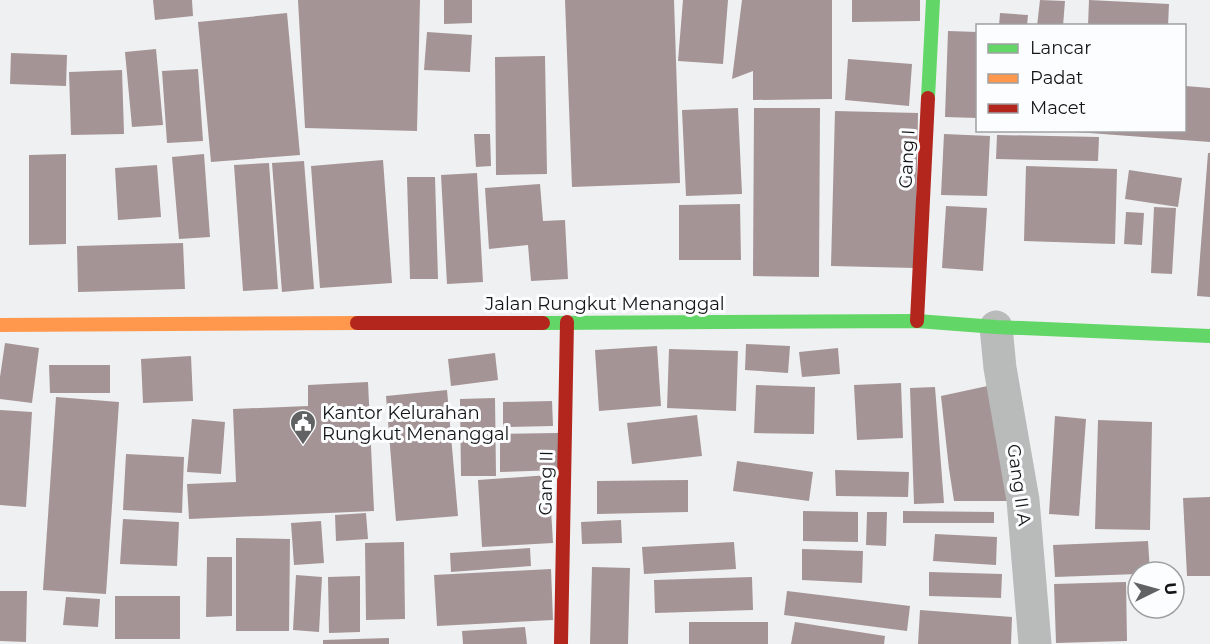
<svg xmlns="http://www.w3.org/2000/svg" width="1210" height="644" viewBox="0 0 1210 644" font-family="Montserrat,sans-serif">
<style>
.building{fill:#a49495}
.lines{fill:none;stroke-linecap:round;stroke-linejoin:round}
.street{stroke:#b9baba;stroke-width:33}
.fast{stroke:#63d668;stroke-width:14}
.slow{stroke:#ff974d;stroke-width:14}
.jam{stroke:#b3261e;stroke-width:14}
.labels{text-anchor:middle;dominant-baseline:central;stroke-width:6;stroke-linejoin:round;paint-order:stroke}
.street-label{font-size:18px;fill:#141516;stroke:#fcfdff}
.poi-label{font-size:18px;fill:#141516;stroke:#fcfdff;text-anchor:start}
</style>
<rect width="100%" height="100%" fill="#eff0f1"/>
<g class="building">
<path d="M153,0h39l1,16 -38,4z"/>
<path d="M298,0h122l-3,131 -112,-3z"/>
<path d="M444,0h28v23l-28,1z"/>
<path d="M565,0h109l6,183 -108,4z"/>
<path d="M683,0h45l-5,64 -45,-3z"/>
<path d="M742,0h90v99l-79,1v-29l-21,8z"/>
<path d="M852,0h68v21l-68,1z"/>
<path d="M1040,0l25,1 -2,25h-26z"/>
<path d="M1089,0l80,4 -1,22h-80z"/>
<path d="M287,13l13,142 -89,7 -13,-140z"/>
<path d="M1000,13l28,2 -1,11h-28z"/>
<path d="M948,31l30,1v86l-33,-1z"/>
<path d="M427,32l45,3 -2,37 -46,-2z"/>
<path d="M156,49l7,76 -31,2 -7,-75z"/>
<path d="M11,53l56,2 -1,31 -56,-2z"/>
<path d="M545,56l2,118 -51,1 -1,-118z"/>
<path d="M848,59l64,5 -3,42 -64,-6z"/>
<path d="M198,69l5,72 -36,2 -5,-72z"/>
<path d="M122,70l2,64 -53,1 -2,-63z"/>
<path d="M1185,86l25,2v54l-134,-10v-2h109z"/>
<path d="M738,108l4,86 -56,2 -4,-86z"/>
<path d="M754,108h66l-1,169 -66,-1z"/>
<path d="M835,111l83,2 -3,155 -84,-2z"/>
<path d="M474,134h16l1,32 -15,1z"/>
<path d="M944,134l46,2 -3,60 -46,-1z"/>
<path d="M997,135l102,2 -1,24 -102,-2z"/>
<path d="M1208,153h2v144l-13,-1z"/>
<path d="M66,154v90l-37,1v-90z"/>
<path d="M204,154l6,83 -31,2 -7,-82z"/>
<path d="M383,160l9,123 -72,5 -9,-122z"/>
<path d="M304,161l10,128 -32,3 -10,-129z"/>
<path d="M269,163l9,126 -35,2 -9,-126z"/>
<path d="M157,165l4,52 -43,3 -3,-52z"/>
<path d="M1026,166l91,3 -2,75 -91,-3z"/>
<path d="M1129,170l53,8 -4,29 -53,-8z"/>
<path d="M477,173l6,109 -36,2 -6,-109z"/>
<path d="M407,177h28l3,102h-28z"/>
<path d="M540,184l3,37 22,-1 3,59 -37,2 -3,-36 -39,4 -4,-61z"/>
<path d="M740,204l1,56h-62v-55z"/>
<path d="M946,206l41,2 -4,63 -41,-3z"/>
<path d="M1154,207l22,1 -4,66 -21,-1z"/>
<path d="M1126,212l18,1 -2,32 -18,-1z"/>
<path d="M183,243l2,46 -107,3 -1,-46z"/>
<path d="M5,343l34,5 -7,55 -32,-4v-22z"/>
<path d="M746,344l44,2 -2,27 -43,-3z"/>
<path d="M657,346l4,60 -62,5 -4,-61z"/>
<path d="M838,348l2,26 -38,3 -3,-25z"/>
<path d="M669,349l69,2 -2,60 -69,-3z"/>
<path d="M495,353l3,27 -47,6 -3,-27z"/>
<path d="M191,356l2,45 -50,2 -2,-44z"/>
<path d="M49,365h61v28h-60z"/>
<path d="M368,382l6,129 -185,8 -2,-35 49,-2 -3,-73 75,-3v-21z"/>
<path d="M901,383l2,55 -46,2 -3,-55z"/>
<path d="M756,385l59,2 -1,47 -60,-1z"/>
<path d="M992,385l19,116h-57l-5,-32 -8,-73z"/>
<path d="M935,387l9,116 -30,1 -4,-116z"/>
<path d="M447,390l11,126 -62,5 -10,-125z"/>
<path d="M56,397l63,5 -13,192 -63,-4z"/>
<path d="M495,398l1,78h-35l-1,-77z"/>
<path d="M552,401l1,25 -50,1v-25z"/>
<path d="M0,410l32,2 -6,95 -26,-2z"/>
<path d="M697,415l5,41 -70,8 -5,-41z"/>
<path d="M1055,416l31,3 -7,97 -30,-2z"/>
<path d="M192,419l33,3 -4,52 -34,-2z"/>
<path d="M1098,420l54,2 -2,108 -55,-1z"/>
<path d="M558,433l1,37 -59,2v-38z"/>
<path d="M126,454l58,3 -2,56 -59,-3z"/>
<path d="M737,461l76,11 -4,29 -76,-10z"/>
<path d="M835,470l74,2 -1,25 -72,-1z"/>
<path d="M549,475l4,68 -71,4 -4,-67z"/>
<path d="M688,480v32l-91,2v-33z"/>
<path d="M1210,497v79h-23l-4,-78z"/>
<path d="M803,511l55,1v30l-55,-1z"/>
<path d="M903,511l91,1v11h-91z"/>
<path d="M867,512h20l-1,34 -20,-1z"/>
<path d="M366,513l2,26 -32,2 -1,-26z"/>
<path d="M123,519l56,3 -2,44 -57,-2z"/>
<path d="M621,520l1,23 -40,1 -1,-22z"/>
<path d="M321,521l3,42 -30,2 -3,-42z"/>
<path d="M935,534l62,3 -1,28 -63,-4z"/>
<path d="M236,538l54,1 -1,92h-53z"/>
<path d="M1148,541l2,31h-12v2l-83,3 -2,-32z"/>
<path d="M404,542l1,77 -39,1 -1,-77z"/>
<path d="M734,542l2,27 -92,5 -2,-27z"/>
<path d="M530,548l1,18 -80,6 -1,-19z"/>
<path d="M802,549l61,2 -1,32 -60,-3z"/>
<path d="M207,557h25v59l-26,1z"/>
<path d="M592,567l38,1 -2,76h-38z"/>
<path d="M551,569l2,51 -116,6 -3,-51z"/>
<path d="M929,572l73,2 -1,24 -72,-2z"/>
<path d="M296,575l26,2 -3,55 -26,-2z"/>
<path d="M360,576v56l-31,1 -1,-56z"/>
<path d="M752,577l1,33 -98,3 -1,-33z"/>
<path d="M1126,582l1,59 -71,2 -2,-59z"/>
<path d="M0,591h27l-1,51 -26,-1z"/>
<path d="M787,591l123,15 -3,25 -123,-16z"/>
<rect x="115" y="596" width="65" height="43"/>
<path d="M66,597l34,2 -2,28 -35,-2z"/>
<path d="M920,610l92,7 -1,27h-93z"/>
<rect x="689" y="622" width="79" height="22"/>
<path d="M795,622l90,14 -1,8h-93z"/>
<path d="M525,627l2,17h-64l-1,-13z"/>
<path d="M389,638v6h-66v-4z"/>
</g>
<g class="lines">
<path class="street" d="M996,327l4,41 23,132 12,144"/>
<g class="fast">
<path d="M928,98l5,-98"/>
<path d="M543,323l374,-2 79,6 214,9"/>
</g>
<path class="slow" d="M0,325l357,-2"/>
<g class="jam">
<path d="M917,321l11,-223"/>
<path d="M357,323h186"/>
<path d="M561,644l6,-322"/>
</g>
</g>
<defs>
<symbol id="civic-pin" viewBox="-11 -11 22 30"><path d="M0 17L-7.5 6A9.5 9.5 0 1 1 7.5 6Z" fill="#616263" stroke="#fcfdff"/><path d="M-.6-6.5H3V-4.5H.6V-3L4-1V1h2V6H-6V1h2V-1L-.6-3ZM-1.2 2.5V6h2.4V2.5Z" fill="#fff"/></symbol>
</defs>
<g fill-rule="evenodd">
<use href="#civic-pin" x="288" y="408" width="30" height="40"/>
</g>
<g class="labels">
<g class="street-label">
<text transform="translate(907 159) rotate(-87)">Gang I</text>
<text x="605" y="304">Jalan Rungkut Menanggal</text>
<text transform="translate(546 483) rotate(-89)">Gang II</text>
<text transform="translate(1019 485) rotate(82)">Gang II A</text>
</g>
<g class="poi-label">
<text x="322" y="413">Kantor Kelurahan<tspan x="322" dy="21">Rungkut Menanggal</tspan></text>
</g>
</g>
<rect x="976" y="24" width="210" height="108" fill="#fcfdff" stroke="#9fa0a2" stroke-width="1.5"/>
<rect x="988" y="44" width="30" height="9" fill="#63d668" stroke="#9fa0a2" stroke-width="1.5"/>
<text x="1030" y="54" font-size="18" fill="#141516">Lancar</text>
<rect x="988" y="74" width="30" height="9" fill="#ff974d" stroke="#9fa0a2" stroke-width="1.5"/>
<text x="1030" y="84" font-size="18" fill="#141516">Padat</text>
<rect x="988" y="104" width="30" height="9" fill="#b3261e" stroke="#9fa0a2" stroke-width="1.5"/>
<text x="1030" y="114" font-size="18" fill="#141516">Macet</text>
<g transform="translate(1156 590) rotate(85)"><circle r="28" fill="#fcfdff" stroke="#9fa0a2" stroke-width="1.5"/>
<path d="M0-4.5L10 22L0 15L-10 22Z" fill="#616263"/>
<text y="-9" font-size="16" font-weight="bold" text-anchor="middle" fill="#141516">U</text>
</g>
</svg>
